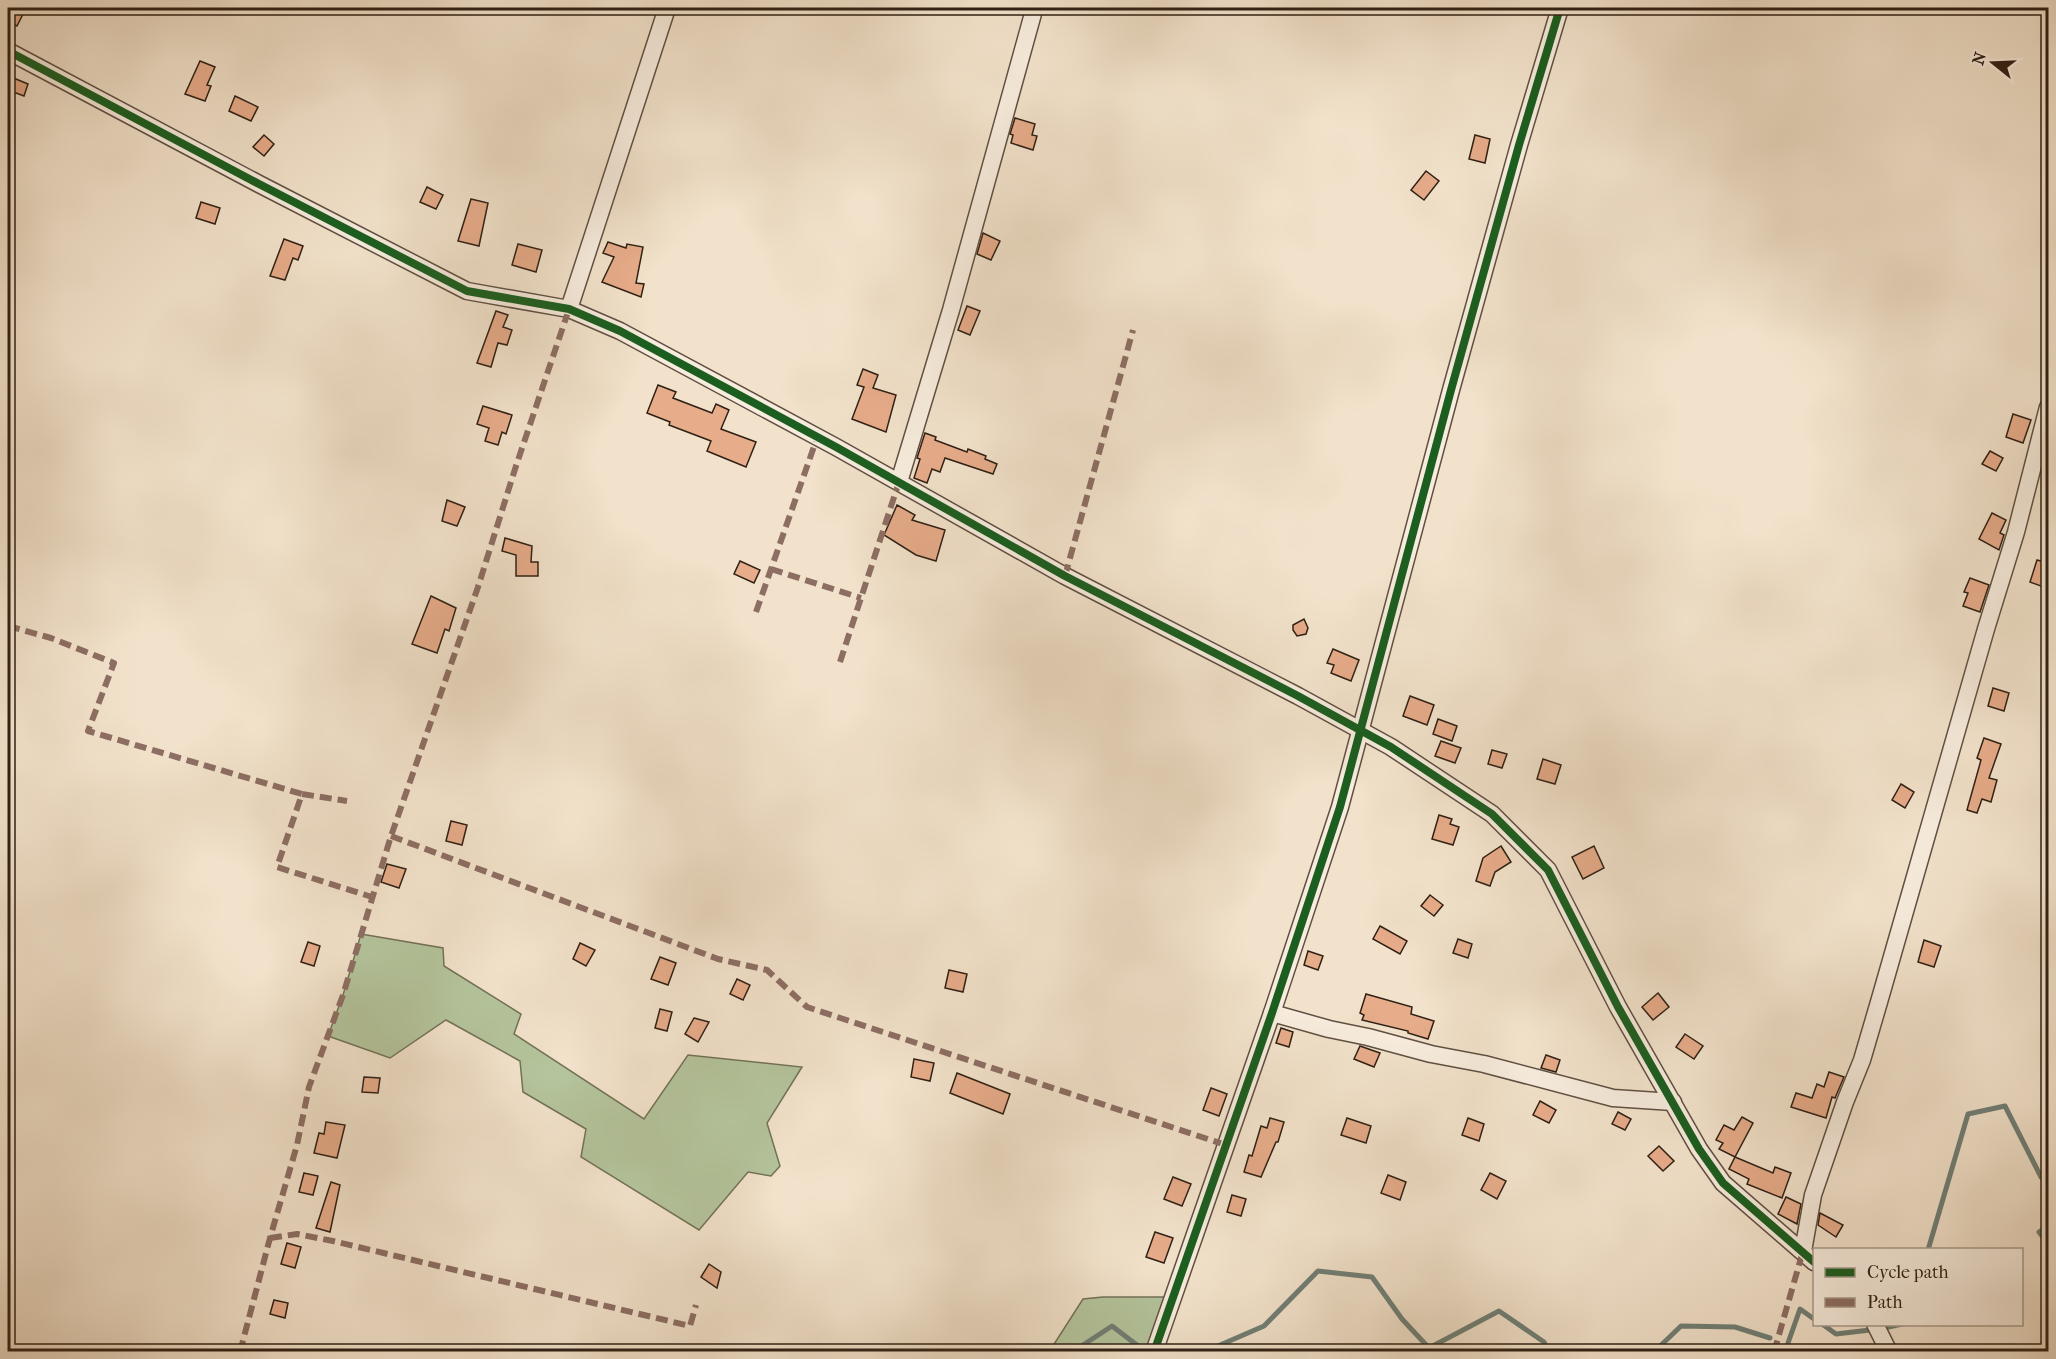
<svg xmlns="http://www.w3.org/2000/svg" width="2056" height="1359" viewBox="0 0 2056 1359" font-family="'IM FELL French Canon',serif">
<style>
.green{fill:#b4c49c;stroke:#727258;stroke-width:1.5}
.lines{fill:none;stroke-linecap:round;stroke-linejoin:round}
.stream{stroke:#707f76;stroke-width:5}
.building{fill:#e7ac8a;stroke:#2f2015;stroke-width:1.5}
.minor-casing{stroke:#605042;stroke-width:19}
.minor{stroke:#f7ecdd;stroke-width:16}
.quiet{stroke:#8d6e63;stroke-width:6;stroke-dasharray:12 6;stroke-linecap:butt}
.cycleway-casing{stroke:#f7ecdd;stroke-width:11}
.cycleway{stroke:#1b5e20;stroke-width:8}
</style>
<rect width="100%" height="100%" fill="#f2e2cb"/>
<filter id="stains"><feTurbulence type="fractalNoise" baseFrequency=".00333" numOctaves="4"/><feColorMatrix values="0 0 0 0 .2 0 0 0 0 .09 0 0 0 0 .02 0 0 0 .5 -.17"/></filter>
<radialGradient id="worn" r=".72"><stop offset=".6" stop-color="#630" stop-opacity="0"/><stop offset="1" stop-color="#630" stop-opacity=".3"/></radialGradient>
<g class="green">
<path d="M361,934l82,14 1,18 77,48 -7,20 130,85 44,-64 114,12 -35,56 13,43 -9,10 -23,-4 -49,58 -118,-73 5,-28 -63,-37 -3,-31 -74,-41 -56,38 -62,-22 15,-41z"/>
<path d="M1103,1297h70l-19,54 -105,1 34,-53z"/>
</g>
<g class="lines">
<g class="stream">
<path d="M2048,1226l-9,6 9,12"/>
<path d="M1928,1250l40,-136 37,-8 36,71 7,6"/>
<path d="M1822,1324l14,10 34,-4"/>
<path d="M1884,1328l18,-4"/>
<path d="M1788,1343l12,-34 14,10"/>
<path d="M1079,1352l4,-7 29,-19 34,26"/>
<path d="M1204,1352l60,-26 54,-55 54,6 30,42 27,29 70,-37 45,31 5,10"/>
<path d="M1654,1352l27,-26 54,1 35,11"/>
</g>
</g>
<g class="building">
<path d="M8,8h18l-9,18 -9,-5z"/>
<path d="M200,61l15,6 -8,18 4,1 -6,15 -20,-7z"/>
<path d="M11,77l17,7 -4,12 -16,-6z"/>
<path d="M235,96l23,11 -7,14 -22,-10z"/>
<path d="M1015,118l20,6 -3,11 5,1 -4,14 -22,-7 2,-8 -3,-1z"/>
<path d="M264,135l10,9 -10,12 -11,-9z"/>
<path d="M1475,135l15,4 -5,24 -16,-4z"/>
<path d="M1426,171l13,10 -15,19 -13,-10z"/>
<path d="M427,187l16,8 -7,14 -16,-7z"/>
<path d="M471,199l17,4 -9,43 -21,-5z"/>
<path d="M201,202l19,6 -5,16 -19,-6z"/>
<path d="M983,233l17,8 -9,19 -14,-6z"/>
<path d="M284,239l19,7 -5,14 -5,-2 -8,22 -15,-4z"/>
<path d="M608,242l18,6 1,-4 16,3 -7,36 8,1 -3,13 -39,-15 12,-25 -11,-4z"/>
<path d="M518,244l24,6 -6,22 -24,-7z"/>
<path d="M967,306l13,5 -10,24 -12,-5z"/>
<path d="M496,311l12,4 -5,12 9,3 -5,15 -9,-2 -7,24 -14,-4z"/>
<path d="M863,369l15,6 -5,13 23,7 -10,37 -34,-13 12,-32 -7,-2z"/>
<path d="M658,385l18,7 -3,6 39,15 4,-9 13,6 -8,19 35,13 -10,25 -39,-16 4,-10 -42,-16 1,-3 -23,-9z"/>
<path d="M483,406l29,9 -6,19 -4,-2 -4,13 -13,-4 4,-13 -12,-4z"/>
<path d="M2013,414l18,6 -8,23 -17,-6z"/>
<path d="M925,433l11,4 -1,3 32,12 1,-3 18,7 -1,3 12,5 -4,10 -48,-16 -5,14 -8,-3 -5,14 -13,-5 6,-19 -3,-1z"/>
<path d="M1990,451l13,7 -7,13 -14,-7z"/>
<path d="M447,500l18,7 -8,19 -15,-5z"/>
<path d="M897,505l18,10 -3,5 33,10 -9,31 -20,-6 -32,-20z"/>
<path d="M1992,513l14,7 -6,13 4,2 -5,15 -20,-11z"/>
<path d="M505,538l27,8 -1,16h7v14h-22v-21l-14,-4z"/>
<path d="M2037,560l12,3v26l-19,-7z"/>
<path d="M740,561l20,9 -6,13 -20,-9z"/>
<path d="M1970,578l19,7 -9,27 -17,-6 5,-13 -4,-1z"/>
<path d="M431,596l25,12 -7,23 -4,-2 -8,24 -25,-9z"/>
<path d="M1304,619l4,9 -2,6 -9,2 -4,-6v-5z"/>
<path d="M1333,649l26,11 -8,21 -20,-8 3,-8 -7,-2z"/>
<path d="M1993,688l16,5 -5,18 -16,-5z"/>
<path d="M1410,696l24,9 -7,20 -24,-9z"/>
<path d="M1438,719l19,7 -5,15 -19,-7z"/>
<path d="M1984,738l17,6 -12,34 8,2 -6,22 -9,-3 -5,14 -10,-3 14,-50 -4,-2z"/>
<path d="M1441,741l20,7 -6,15 -20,-7z"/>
<path d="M1492,750l15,4 -5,14 -14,-4z"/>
<path d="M1543,759l18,6 -6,19 -18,-5z"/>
<path d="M1901,784l13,8 -9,16 -13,-8z"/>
<path d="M1439,815l13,4 -2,5 9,3 -6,18 -21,-6z"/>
<path d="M451,821l16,4 -5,20 -16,-4z"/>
<path d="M1501,846l10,16 -16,10 -5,14 -14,-5 7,-23z"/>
<path d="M1594,846l10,22 -21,11 -11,-22z"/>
<path d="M387,864l19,5 -7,19 -18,-6z"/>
<path d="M1430,895l13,10 -9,11 -13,-10z"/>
<path d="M1380,926l27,15 -7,13 -27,-15z"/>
<path d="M1458,939l14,5 -4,14 -15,-5z"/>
<path d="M1924,940l17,6 -7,21 -16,-5z"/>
<path d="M308,942l12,4 -6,20 -13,-4z"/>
<path d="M580,943l15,7 -9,16 -13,-7z"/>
<path d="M1308,951l15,5 -5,14 -14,-5z"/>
<path d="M660,957l16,6 -8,22 -17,-6z"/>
<path d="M949,970l18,4 -4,18 -18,-4z"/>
<path d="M737,979l13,6 -7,15 -13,-6z"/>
<path d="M1658,993l11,14 -16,13 -11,-13z"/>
<path d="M1366,994l46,13 -1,7 23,7 -6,18 -20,-6v-2l-46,-11 2,-5 -4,-2z"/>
<path d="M660,1009l12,3 -5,19 -12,-3z"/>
<path d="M694,1018l15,4 -11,20 -13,-8z"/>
<path d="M1281,1028l12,4 -4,15 -13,-4z"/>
<path d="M1685,1034l18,12 -9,13 -18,-12z"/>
<path d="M1360,1046l20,7 -6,14 -20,-8z"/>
<path d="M1546,1055l14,5 -4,12 -15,-4z"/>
<path d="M914,1059l20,4 -4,18 -19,-4z"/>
<path d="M1829,1072l15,5 -9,21 -3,-1 -6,21 -35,-11 5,-14 16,5 5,-14 7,3z"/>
<path d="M957,1073l53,21 -7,20 -53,-21z"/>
<path d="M364,1077l16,1 -2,15 -16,-1z"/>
<path d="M1211,1088l16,6 -8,22 -16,-6z"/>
<path d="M1540,1101l16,9 -7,13 -16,-8z"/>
<path d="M1618,1112l13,7 -6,11 -13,-6z"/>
<path d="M1742,1117l11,6 -18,34 -16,-8 4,-6 -7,-3 8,-15 10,5z"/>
<path d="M1270,1118l14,4 -6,20h-2l-15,35 -17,-5 5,-17 3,1 9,-30 6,2z"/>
<path d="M1347,1118l24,8 -5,17 -25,-8z"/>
<path d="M1468,1118l16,6 -5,17 -17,-6z"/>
<path d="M326,1122l19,3 -8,33 -23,-5 5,-20 5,1z"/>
<path d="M1659,1146l15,15 -11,10 -15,-15z"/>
<path d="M1735,1157l38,16 2,-6 16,6 -9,25 -35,-14 2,-5 -20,-10z"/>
<path d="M304,1173l14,3 -5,19 -14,-3z"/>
<path d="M1490,1173l16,8 -9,18 -16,-9z"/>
<path d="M1388,1175l18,7 -6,18 -19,-7z"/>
<path d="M1173,1177l18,7 -9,22 -18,-7z"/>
<path d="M331,1182l9,3 -10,47 -14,-4z"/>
<path d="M1232,1195l14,4 -5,17 -14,-4z"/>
<path d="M1786,1197l15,7 -4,20 -19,-10z"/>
<path d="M1820,1213l23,12 -7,12 -18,-12z"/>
<path d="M1155,1232l18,6 -9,25 -18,-6z"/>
<path d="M287,1243l14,4 -6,21 -14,-4z"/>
<path d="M709,1264l12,8 -4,16 -16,-11z"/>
<path d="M274,1300l14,3 -3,15 -15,-4z"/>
</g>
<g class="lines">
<defs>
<g id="minor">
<path d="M8,51l251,133 208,107 102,18 51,22 216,116 229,129 233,120 93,51 101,67 56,56 70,137 81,142 24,34 91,79"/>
<path d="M569,309l98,-301"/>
<path d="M899,482l52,-172 83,-300"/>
<path d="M1272,1013l57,16 39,8 63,17 53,10 129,34 60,4"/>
<path d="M1803,1251l10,-56 32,-93 17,-42 17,-58 107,-373 30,-97 32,-125"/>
<path d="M1875,1324l14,28"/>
<path d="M1154,1352l118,-339 68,-206 111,-417 68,-245 41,-137"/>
</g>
</defs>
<use href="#minor" class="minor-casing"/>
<use href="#minor" class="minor"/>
<g class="quiet">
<path d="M771,569l90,29"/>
<path d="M1065,576l68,-246"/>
<path d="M756,612l61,-174"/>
<path d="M8,626l43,12 63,25 -26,68 214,63 -25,73 95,30"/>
<path d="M840,662l59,-180"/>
<path d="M302,794l45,7"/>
<path d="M391,836l327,123 49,11 40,37 419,138"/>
<path d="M270,1238l27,-4 36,7 357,85 6,-21"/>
<path d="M240,1352l30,-114 27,-93 12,-58 34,-92 48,-159 87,-249 38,-121 53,-157"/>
<path d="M1774,1352l29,-101"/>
</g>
<defs>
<g id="cycleway">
<path d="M8,51l251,133 208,107 102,18 51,22 216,116 229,129 233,120 93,51 101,67 56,56 70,137 81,142 24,34 91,79"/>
<path d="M1154,1352l118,-339 68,-206 111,-417 68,-245 41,-137"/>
</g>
</defs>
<use href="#cycleway" class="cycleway-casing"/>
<use href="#cycleway" class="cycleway"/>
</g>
<rect width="2056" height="1359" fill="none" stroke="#f2e2cb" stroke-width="30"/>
<rect x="9" y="9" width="2038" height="1341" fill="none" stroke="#2f2015" stroke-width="3"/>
<rect x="15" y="15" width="2026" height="1329" fill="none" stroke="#2f2015" stroke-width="1.5"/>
<rect x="1813" y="1248" width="210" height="78" fill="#f7ecdd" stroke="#a79a8d" stroke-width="1.5"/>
<rect x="1825" y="1268" width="30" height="9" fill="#1b5e20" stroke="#a79a8d" stroke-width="1.5"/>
<text x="1867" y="1278" font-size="18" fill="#2f2015">Cycle path</text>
<rect x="1825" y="1298" width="30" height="9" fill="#8d6e63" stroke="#a79a8d" stroke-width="1.5"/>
<text x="1867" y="1308" font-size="18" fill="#2f2015">Path</text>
<g transform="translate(1993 63) rotate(288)" stroke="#f7ecdd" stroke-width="4.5" paint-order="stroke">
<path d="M0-4.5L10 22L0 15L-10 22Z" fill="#2f2015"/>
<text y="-9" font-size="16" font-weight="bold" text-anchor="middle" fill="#2f2015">N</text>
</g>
<rect width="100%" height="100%" filter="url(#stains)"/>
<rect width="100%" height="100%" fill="url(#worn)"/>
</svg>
